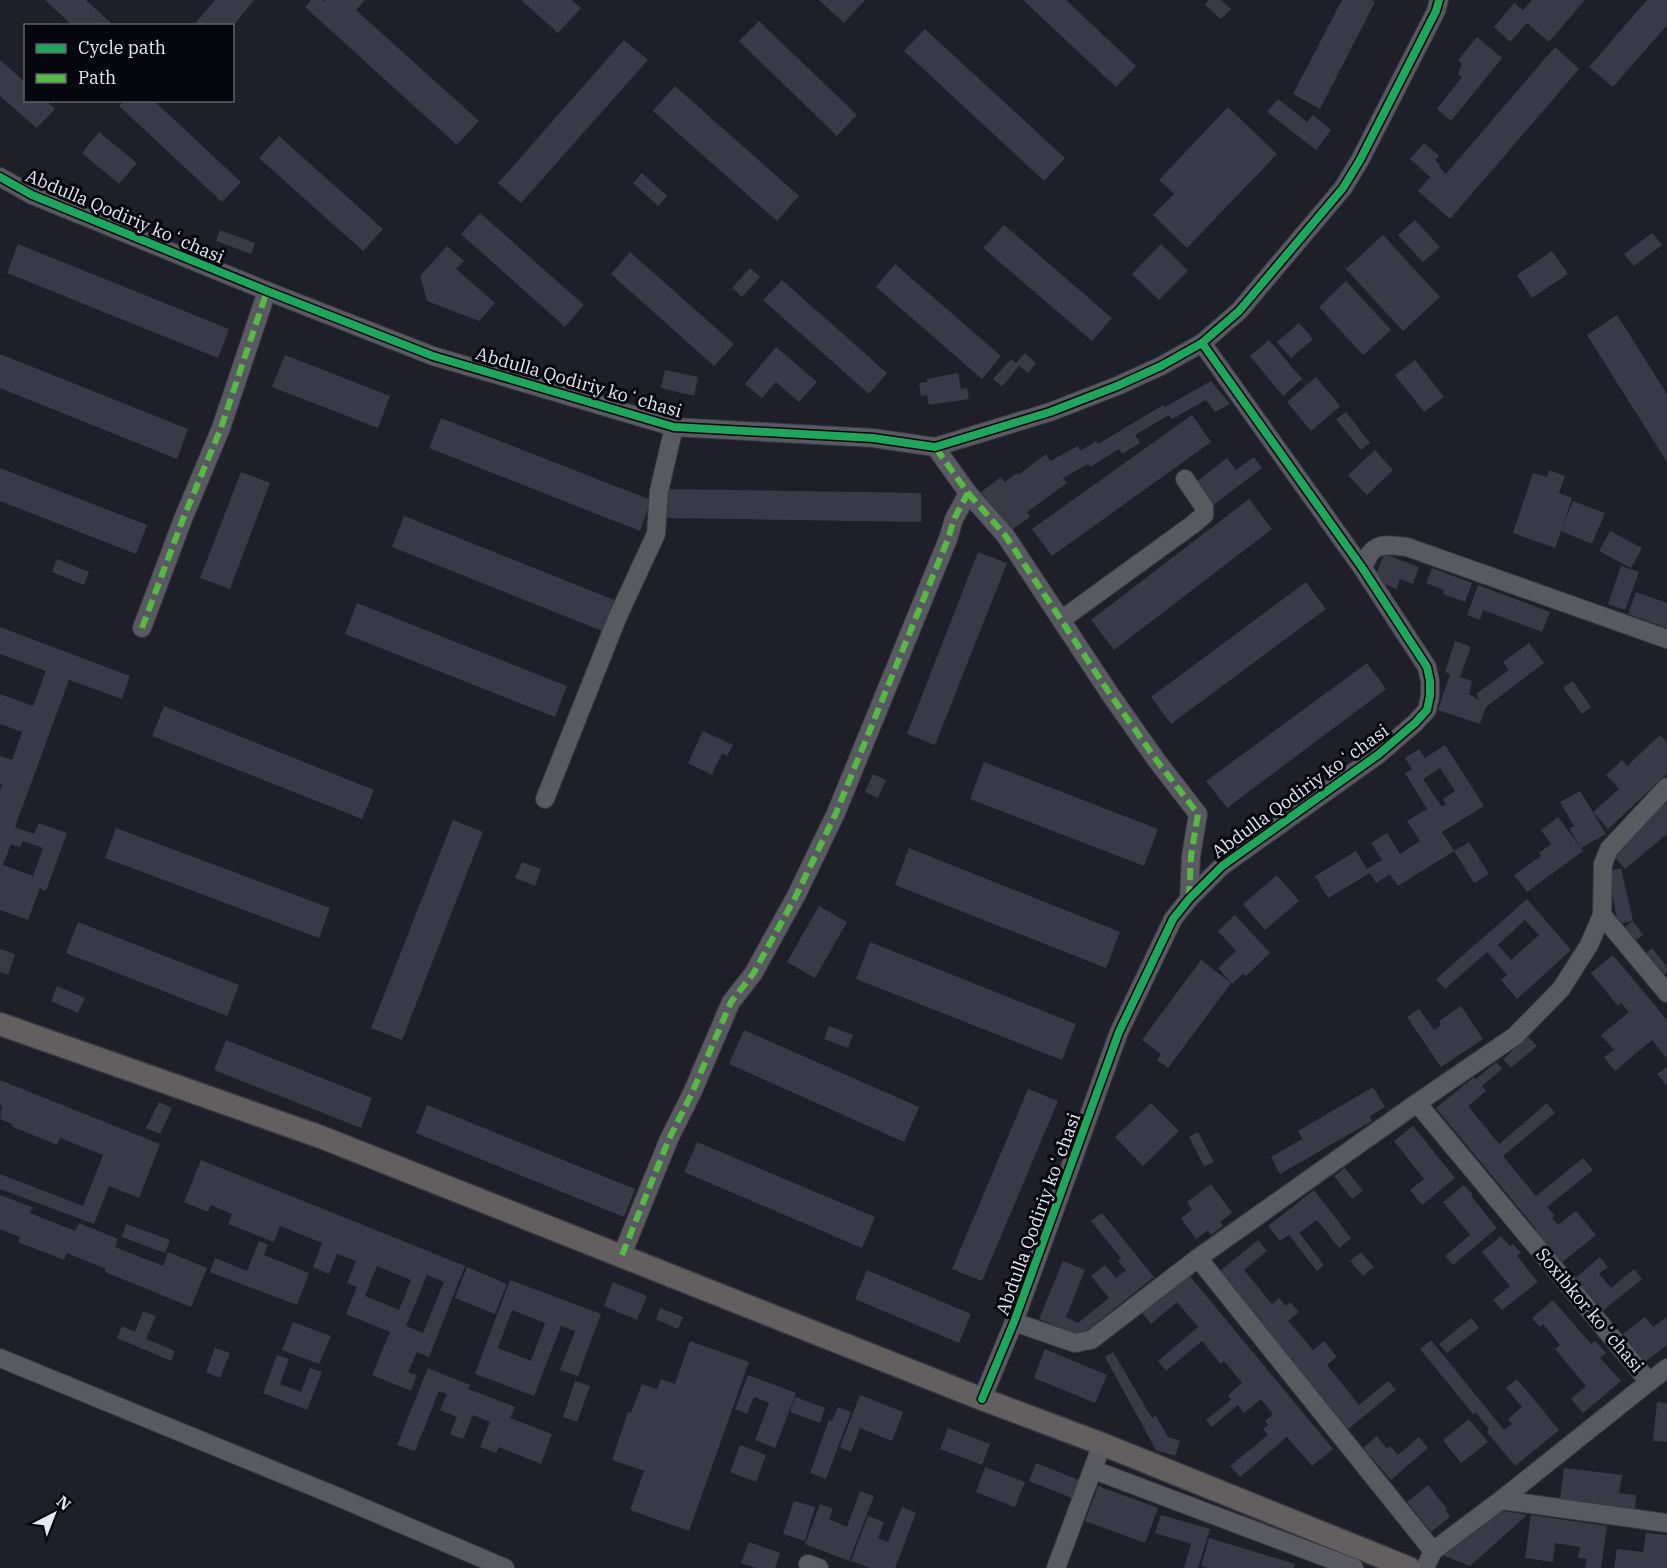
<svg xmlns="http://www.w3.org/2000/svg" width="1667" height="1568" viewBox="0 0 1667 1568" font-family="'IBM Plex Serif',serif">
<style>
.building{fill:#393a47;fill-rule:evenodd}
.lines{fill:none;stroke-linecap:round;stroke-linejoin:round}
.minor-casing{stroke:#393942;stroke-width:20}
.major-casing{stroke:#393942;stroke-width:25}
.minor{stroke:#585961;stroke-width:18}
.major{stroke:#635e5f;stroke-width:22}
.quiet{stroke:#58b947;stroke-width:6;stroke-dasharray:12 6;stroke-linecap:butt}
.cycleway-casing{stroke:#06060e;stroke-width:11}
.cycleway{stroke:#20a55d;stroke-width:8}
.labels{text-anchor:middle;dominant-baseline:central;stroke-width:6;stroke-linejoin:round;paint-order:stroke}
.street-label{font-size:18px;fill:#e4e7f4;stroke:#06060e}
</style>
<rect width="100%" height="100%" fill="#1e1f29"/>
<g class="building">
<path d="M45,0h41l28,26h-41z"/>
<path d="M215,0h39l-21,26h-40z"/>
<path d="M311,0h11l2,2 1,-2h40l-9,10 123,111 -22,24 -152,-138z"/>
<path d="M521,0h51l9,8 -23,25z"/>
<path d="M819,0h46l-21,23z"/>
<path d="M1023,0h43l70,66 -20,21z"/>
<path d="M1209,0h12l10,9 -10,10 -16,-14z"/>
<path d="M1342,0h30l3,2 -55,107 -27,-15z"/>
<path d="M1532,0h53l-36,42 -22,-19 -17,19 -16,-15 20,-24 9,7z"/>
<path d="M1647,0h20v25l-54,62 -24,-20z"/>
<path d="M759,21l98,94 -20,21 -98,-95z"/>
<path d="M925,29l140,129 -21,23 -140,-130z"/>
<path d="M1477,37l25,21 -51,63 -14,-12 25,-32 -4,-3 4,-10 -4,-4z"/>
<path d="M624,40l24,20 -127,143 -23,-20z"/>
<path d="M1555,47l24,22 -129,150 -32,-28 12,-14 -20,-18 14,-16 15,13 -4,4 5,5 -1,2 7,7z"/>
<path d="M0,60l26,23v17h20l9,9 -18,19 -37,-32z"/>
<path d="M675,86l124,110 -22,25 -124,-110z"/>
<path d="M1278,99l29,23 6,-7 18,15 -15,20 -49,-38z"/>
<path d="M125,100h28l88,82 -19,20 -103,-96z"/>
<path d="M1228,107l49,47 -90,94 -34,-33 21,-21 -15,-14z"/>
<path d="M99,132l38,31 -18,21 -37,-31z"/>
<path d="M279,136l104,93 -20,22 -104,-93z"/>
<path d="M642,173l25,23 -9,10 -25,-23z"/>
<path d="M480,213l104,92 -19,22 -104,-93z"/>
<path d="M1415,220l25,27 -17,15 -25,-27z"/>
<path d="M1004,225l108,93 -20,23 -109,-93z"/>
<path d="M220,230l35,13 -4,11 -35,-13z"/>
<path d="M1652,233l10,12 -28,21 -10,-12z"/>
<path d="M1383,235l57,62 -37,34 -57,-62z"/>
<path d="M18,244l211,85 -11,29 -211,-85z"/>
<path d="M1161,244l27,27 -29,29 -27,-26z"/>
<path d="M447,246l17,15 -8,8 39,34 -16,18 -52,-20 -7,-25z"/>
<path d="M1552,251l16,23 -36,24 -15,-23z"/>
<path d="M630,252l104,92 -20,22 -103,-92z"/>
<path d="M895,264l106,92 -19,23 -106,-92z"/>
<path d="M750,268l10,9 -18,20 -10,-9z"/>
<path d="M782,280l105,93 -18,21 -106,-94z"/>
<path d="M1346,281l45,49 -28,25 -44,-48z"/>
<path d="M1617,315l50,79v68l-80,-127z"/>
<path d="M1299,323l14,16 -22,19 -14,-16z"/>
<path d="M1269,340l33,39 -19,17 -33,-40z"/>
<path d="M776,347l41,35 -18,20 -23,-20 -14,16 -17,-14z"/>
<path d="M1025,353l11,10 -8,10 -9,-7 -17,21 -9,-8 18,-20 5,4z"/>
<path d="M0,354l188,75 -11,30 -177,-71z"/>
<path d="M285,355l105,41 -12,32 -106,-41z"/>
<path d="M1415,360l29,37 -20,15 -29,-37z"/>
<path d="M665,370l33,7 -4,19 -33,-8z"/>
<path d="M958,373l3,16 6,-1 2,11 -40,6 -2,-10 -6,1 -2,-13 8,-1v-3z"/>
<path d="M1316,377l24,29 -29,25 -24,-29z"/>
<path d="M1211,381l19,23 -15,8 -9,-12 -34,19 -3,-4 -34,20 5,8 -18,11 -3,-5 -29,18 -2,-3 -25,14 4,5 -40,29 3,5 -20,14 -29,-39 20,-15 4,5 12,-9 1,2 28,-21 4,7 28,-15 2,5 16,-10 2,3 65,-39 2,2z"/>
<path d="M1346,412l24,31 -9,7 -25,-31z"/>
<path d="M1192,415l19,27 -159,114 -20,-27z"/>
<path d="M441,418l210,82 -11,31 -211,-83z"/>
<path d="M1375,450l18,20 -26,25 -19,-20z"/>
<path d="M1254,457l8,11 -50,38 -17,-23 32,-25 9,12z"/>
<path d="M0,468l147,57 -11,29 -136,-53z"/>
<path d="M1549,470l16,6 -6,17 13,5 -10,30 11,-27 32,12 -13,31 -31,-13 -6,17 -42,-15 20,-60 14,4z"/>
<path d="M241,472l29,11 -40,106 -30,-11z"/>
<path d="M666,489l255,4v29l-254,-4z"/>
<path d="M1249,499l23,30 -158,121 -23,-30z"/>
<path d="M404,516l210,84 -12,31 -210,-84z"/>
<path d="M1610,531l32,17 -11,20 -32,-17z"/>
<path d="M978,552l29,11 -72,182 -28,-11z"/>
<path d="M1384,554l35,13 -6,17 -13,-5 -3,10 -23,-9z"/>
<path d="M57,559l32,13 -5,13 -32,-13z"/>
<path d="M1621,566l18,6 -14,38 -17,-6z"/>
<path d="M1432,568l40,15 -7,19 -22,-8 1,-4 -18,-7z"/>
<path d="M1306,582l20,27 -155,115 -20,-27z"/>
<path d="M1478,585l72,27 -8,20 -59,-22 -3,10 -13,-5z"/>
<path d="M1636,592l31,11v25l-39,-14z"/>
<path d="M357,603l210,83 -12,31 -210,-83z"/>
<path d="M0,627l130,49 -8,23 -53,-19 -54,147 19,7 5,-11 28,10 -21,58 -6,-3 -12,32 -28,-10v-120l2,-6 -2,-1v-27l12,4 10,-28 -22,-8v-30l33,12 13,-35 -46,-17zM23,841l20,7 -10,28 -30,-11 8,-21 9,3z"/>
<path d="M1455,641l16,6 -11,30 12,4 -3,13 11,6 -4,-6 33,-24 -6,-8 26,-19 15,20 -58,44 -6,17 -42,-14 12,-36 -5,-2z"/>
<path d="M1367,663l19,26 -159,119 -21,-27z"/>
<path d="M1573,681l18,26 -9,7 -19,-26z"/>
<path d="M164,706l210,84 -12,29 -210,-83z"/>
<path d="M703,731l30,14 -6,11 -5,-3 -10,22 -24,-12z"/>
<path d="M1660,735l7,7v32l-59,55 -15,-17 26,-23 -13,-14 16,-15 5,6z"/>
<path d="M1445,745l39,61 -42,26 12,19 -56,35 -8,-12 -14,9 -6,-10 -42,25 -13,-22 41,-25 11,18 15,-9 -11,-17 16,-10 13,21 20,-13 -13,-20 20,-12 -22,-36 7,-4 -7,-11 14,-9 6,9zM1440,768l15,23 -12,8 3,5 -4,3 -19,-28z"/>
<path d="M984,762l174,67 -14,37 -174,-67z"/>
<path d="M873,774l13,6 -8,18 -13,-6z"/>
<path d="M1580,791l26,43 -25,14 -12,-20 5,-2 -14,-24z"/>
<path d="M1665,803l2,2v29l-42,35 -14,-16 32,-27 -2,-2z"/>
<path d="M1558,817l25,34 -56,41 -13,-17 27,-19 -2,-3 12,-9 -10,-14z"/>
<path d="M453,820l30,12 -81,208 -31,-12z"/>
<path d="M116,828l214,80 -11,30 -214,-80z"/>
<path d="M1469,842l20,32 -15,9 -20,-32z"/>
<path d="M909,848l211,84 -14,36 -211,-83z"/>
<path d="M522,862l19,7 -6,17 -20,-8z"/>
<path d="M1621,868l12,53 -15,3 -10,-53z"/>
<path d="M1277,875l22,26 -34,29 -22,-26z"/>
<path d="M1527,899l44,51 -54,49 -16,-19 6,-5 -20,-23 -42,37 -9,-10zM1525,920l14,15 -28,25 -13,-15z"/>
<path d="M819,906l28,16 -32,56 -28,-16z"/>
<path d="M1235,915l35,38 -24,23 -3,-2 -11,10 -14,-16 18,-17 -18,-20z"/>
<path d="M1633,921l10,14 -11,8 -10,-14z"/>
<path d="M78,922l161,63 -12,31 -161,-63z"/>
<path d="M870,942l206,82 -14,36 -206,-81z"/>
<path d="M1652,948l15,19v5l-6,5 -17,-22z"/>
<path d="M0,949l15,5 -7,21 -8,-3z"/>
<path d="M1613,955l54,65v39l-15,-19 -37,31 -11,-14 10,-7 -13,-15 28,-23 -8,-9 -3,3 -27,-33z"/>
<path d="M1201,960l30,23 -63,85 -11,-8 4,-6 -19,-14z"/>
<path d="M57,986l28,12 -7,15 -27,-12z"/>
<path d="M1461,1006l22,33 -42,28 -34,-50 12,-8 15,21 7,-5 -2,-4z"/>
<path d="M829,1026l24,9 -5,13 -24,-9z"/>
<path d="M744,1030l175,77 -15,35 -175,-78z"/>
<path d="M1528,1037l9,9 -26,22 -8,-9z"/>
<path d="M226,1040l146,58 -11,30 -147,-58z"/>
<path d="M1496,1062l6,7 -20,17 4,5 -18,15 31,38 48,-41 8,10 -52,43 33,40 47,-38 10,12 -46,37 8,9 -3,2 6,7 18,-14 20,24 -36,29 -26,-32 3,-2 -101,-122 38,-31 2,2z"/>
<path d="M1667,1067v19l-10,-12z"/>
<path d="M0,1080l160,64 -21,54 -30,-12 -15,38 -94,-35v-15l83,32 20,-51 -43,-17 -3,7 -46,-19 1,-2 -12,-5 2,-13 -2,-1z"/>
<path d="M1373,1087l12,20 -15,9 2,5 -92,53 -9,-17 31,-18 -4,-8z"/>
<path d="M1028,1089l30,12 -76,180 -30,-12z"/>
<path d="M159,1102l13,6 -12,26 -14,-6z"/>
<path d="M1151,1103l28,28 -36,35 -28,-29z"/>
<path d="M427,1105l208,84 -11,28 -208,-84z"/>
<path d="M1413,1126l42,52 -33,27 -12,-15 14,-11 -30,-38z"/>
<path d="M1198,1132l16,30 -10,4 -15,-29z"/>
<path d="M697,1142l178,75 -13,31 -178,-76z"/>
<path d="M201,1160l264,106 -36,91 -12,-5 -9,20 9,3 -6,16 -39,-16 18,-43 -44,-18 11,-27 -10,-4 9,-22 -19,-7 -8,20 -16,-7 9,-24 -42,-17 -6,16 -46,-18 4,-10 -21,-9 -3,7 -24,-10zM377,1266l34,14 -12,30 -34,-14zM427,1275l17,7 -21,51 -17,-7z"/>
<path d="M1345,1168l18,23 -11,8 -18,-23z"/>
<path d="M1211,1184l21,29 -12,9 3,4 -12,9 -3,-5 -12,9 -15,-21 11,-8 -5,-8z"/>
<path d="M1464,1185l9,10 -2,1 26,32 -44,37 -8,-9 25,-21 -27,-33z"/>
<path d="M1314,1190l37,48 -12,10 -22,-28 -18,13 25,32 -7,6 -28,-36 -9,6 -12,-15z"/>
<path d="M0,1195l32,12 -2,6 45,18 4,-8 39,16 -3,8 48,19 5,-14 39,16 -16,39 -86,-35 1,-3 -39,-16 -3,7 -46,-18 2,-5 -20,-8z"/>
<path d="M1102,1213l52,64 -74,59 -41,-17 24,-58 22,9 -19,47 12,6 31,-25 -18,-22 14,-11 11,13 10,-8 -8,-9 3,-3 -30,-37z"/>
<path d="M126,1224l44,16 -5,13 -43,-16z"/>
<path d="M1501,1236l9,10 3,-2 8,9 -4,3 21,26 -36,28 -9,-10 17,-14 -28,-34z"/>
<path d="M1258,1240l9,11 -23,19 28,34 7,-6 7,8 4,-4 9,10 -11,9 25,29 11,-9 13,16 -10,8 32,40 29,-24 8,9 -48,39 -85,-103 -11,-7 5,-3 -37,-45z"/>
<path d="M259,1241l9,4 -4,10 45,18 -12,32 -87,-33 5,-14 32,13z"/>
<path d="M1361,1252l13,15 -11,9 -13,-15z"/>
<path d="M1600,1257l8,10 -9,7 12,14 23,-19 8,10 -42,34 -27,-33z"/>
<path d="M467,1267l40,17 -12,30 -40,-16z"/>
<path d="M867,1270l104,44 -12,29 -104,-44z"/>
<path d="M1189,1275l144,174 -21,17 -25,-29 -47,40 -10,-11 38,-31 -5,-6 5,-4 -3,-4 8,-7 -12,-15 -17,14 -6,-8 -26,22 -6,-7 25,-20 -3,-5 14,-12 -18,-22 -3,3 -19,-23 -36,30 -8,-10 40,-34 -21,-25 -26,22 -9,-11z"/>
<path d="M510,1280l91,34 -23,62 -18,-6 15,-39 -14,-5 -27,70 -59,-22zM512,1310l33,13 -14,38 -33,-13z"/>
<path d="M613,1282l34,14 -10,24 -33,-14z"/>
<path d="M1553,1300l38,44 4,-3 11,12 -6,5 21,23 -38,32 -12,-14 15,-13 -31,-37 5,-4 -17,-21 -3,3 -8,-9z"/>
<path d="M660,1308l23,9 -5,12 -22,-10z"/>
<path d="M143,1311l13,5 -10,23 29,12 -4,10 -54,-23 5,-12 13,6z"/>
<path d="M1645,1317l8,10 14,-10v28l-26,20 -22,-28z"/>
<path d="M1471,1318l8,10 -32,25 -8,-9z"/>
<path d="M293,1322l38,14 -12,28 -37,-14z"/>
<path d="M1431,1340l73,90 8,-6 -4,-5 14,-12 -16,-19 11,-9 42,51 -44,36 -28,-34 2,-3 -13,-16 -3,1 -53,-65z"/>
<path d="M690,1341l59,21 -60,169 -59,-21 14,-39 -32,-11 16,-48 3,1 11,-29 15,5 4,-10 14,5z"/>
<path d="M215,1348l15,5 -10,25 -14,-6z"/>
<path d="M1045,1349l62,26 -12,28 -61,-25z"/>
<path d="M1113,1352l39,66 4,-2 12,21 12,4 -5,15 -19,-6 -51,-93z"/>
<path d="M277,1355l12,4 -9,25 21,8 9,-24 12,4 -15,38 -44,-17z"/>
<path d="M428,1368l42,17 -2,4 47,18 -5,11 42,16 -11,30 -42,-17 -3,6 -16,-6 10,-25 -17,-7 -10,24 -13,-5 7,-17 -17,-7 7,-16 -8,-3 -24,60 -18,-6z"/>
<path d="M748,1375l48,18 -21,55 -20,-8 14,-37 -15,-6 -7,17 -12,-5z"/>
<path d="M575,1381l15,5 -13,36 -14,-5z"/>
<path d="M860,1395l43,17 -11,29 -32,-13 -9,24 -11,-5z"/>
<path d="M795,1397l30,11 -5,15 -30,-11z"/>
<path d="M1657,1402l10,1v39l-14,-1z"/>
<path d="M838,1407l13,5 -25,67 -16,-6 19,-53 3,1z"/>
<path d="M1469,1419l19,23 -27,21 -18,-23z"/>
<path d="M948,1428l42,16 -8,21 -42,-16z"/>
<path d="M1377,1436l10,13 3,-3 8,9 21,-18 9,11 -37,32 -28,-32z"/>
<path d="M740,1445l26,10 -10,27 -26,-10z"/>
<path d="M1036,1463l43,17 -7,18 -43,-17z"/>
<path d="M985,1467l40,15 -10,25 -39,-15z"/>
<path d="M1564,1468l58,7 -3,18 17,2 -1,14 -75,-10z"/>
<path d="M1428,1485l19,24 -2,1 5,7 -19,15 -24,-30z"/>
<path d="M1098,1486l60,22 -13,35 -60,-22z"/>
<path d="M860,1491l14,5 -25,65 -44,-17 15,-40 13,5 -4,10 18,8z"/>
<path d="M794,1501l21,6 -10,34 -22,-7z"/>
<path d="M902,1507l14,6 -21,55h-25l-19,-7 17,-45 16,6 -6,16 10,4z"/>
<path d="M1498,1510l29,5 -57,51 -28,-11z"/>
<path d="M1161,1515l49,14 -12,39h-14l7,-24 -36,-11z"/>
<path d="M1531,1515l76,11 -6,42h-16l2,-9 -9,-1 2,-11 -25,-4 -2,19 -28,-4z"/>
<path d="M1646,1533l21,2v33h-53l3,-19 26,3z"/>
<path d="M1209,1538l86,26 -1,4h-86l-7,-2z"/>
<path d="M749,1542l31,11 -5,15h-19l-15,-5z"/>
</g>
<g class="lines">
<defs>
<g id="minor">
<path d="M0,177l32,18 235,96 166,65 241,71 199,11 62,9 115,-35 67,-26 44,-20 41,-23 37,-32 104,-123 17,-28 76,-149 3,-11"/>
<path d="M968,493l37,42 105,159 47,67 41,53 -7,42 -2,43"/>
<path d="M1363,569c8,-27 19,-25 44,-22l260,92"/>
<path d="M1061,620l131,-95 12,-10v-8l-19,-28"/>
<path d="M142,628l41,-109 38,-91 46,-137"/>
<path d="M545,799l73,-183 38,-82 3,-43 15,-64"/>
<path d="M1602,915l65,78"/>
<path d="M1417,1103l232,279 -148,118 166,23"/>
<path d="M622,1255l47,-116 23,-46 39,-91 22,-28 43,-78 40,-83 112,-274 6,-20 14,-26 -33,-46"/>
<path d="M1198,1258l235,293"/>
<path d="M1014,1322l61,21 16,-3 107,-82 219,-155 98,-67 46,-47 28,-44 13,-30 1,-51 6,-15 58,-62"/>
<path d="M0,1358l331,136 174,74"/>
<path d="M1649,1382l18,-14"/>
<path d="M982,1399l32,-77 105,-290 54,-113 16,-20 33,-33 157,-112 36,-31 12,-13 3,-14v-15l-3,-14 -64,-98 -161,-226"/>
<path d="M1094,1470l260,98"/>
<path d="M808,1564l11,4"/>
<path d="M1056,1568l46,-124"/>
<path d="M1425,1568l8,-17 68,-51"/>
</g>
<path id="major" d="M0,1024l321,113 661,262 120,45 307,124"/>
</defs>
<use href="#minor" class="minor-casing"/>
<use href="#major" class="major-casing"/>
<use href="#minor" class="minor"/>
<use href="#major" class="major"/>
<g class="quiet">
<path d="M968,493l37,42 105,159 47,67 41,53 -7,42 -2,42"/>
<path d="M142,628l41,-109 38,-91 46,-137"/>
<path d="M622,1255l47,-116 23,-46 39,-91 22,-28 43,-78 40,-83 112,-274 6,-20 14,-26 -33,-46"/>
</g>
<defs>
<g id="cycleway">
<path d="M0,177l32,18 235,96 166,65 241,71 199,11 62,9 115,-35 67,-26 44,-20 41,-23 37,-32 104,-123 17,-28 76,-149 3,-11"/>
<path d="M982,1399l32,-77 105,-290 54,-113 16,-20 33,-33 157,-112 36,-31 12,-13 3,-14v-15l-3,-14 -64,-98 -161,-226"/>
</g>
</defs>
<use href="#cycleway" class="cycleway-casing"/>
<use href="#cycleway" class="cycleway"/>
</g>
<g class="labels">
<g class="street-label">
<text transform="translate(125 216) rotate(23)">Abdulla Qodiriy koʻchasi</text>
<text transform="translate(579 382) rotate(16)">Abdulla Qodiriy koʻchasi</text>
<text transform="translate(1300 791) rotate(-36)">Abdulla Qodiriy koʻchasi</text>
<text transform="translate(1038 1214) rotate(-70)">Abdulla Qodiriy koʻchasi</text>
<text transform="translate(1590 1310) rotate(50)">Soxibkor koʻchasi</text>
</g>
</g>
<rect x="24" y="24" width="210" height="78" fill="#06060e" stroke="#5f606a" stroke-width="1.5"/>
<rect x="36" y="44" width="30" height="9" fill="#20a55d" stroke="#5f606a" stroke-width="1.5"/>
<text x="78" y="54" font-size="18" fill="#e4e7f4">Cycle path</text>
<rect x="36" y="74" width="30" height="9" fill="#58b947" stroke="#5f606a" stroke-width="1.5"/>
<text x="78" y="84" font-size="18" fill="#e4e7f4">Path</text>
<g transform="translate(54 1514) rotate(42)" stroke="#06060e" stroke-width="4.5" paint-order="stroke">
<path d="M0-4.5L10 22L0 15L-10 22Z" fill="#e4e7f4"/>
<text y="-9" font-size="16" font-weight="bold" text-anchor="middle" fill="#e4e7f4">N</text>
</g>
</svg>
